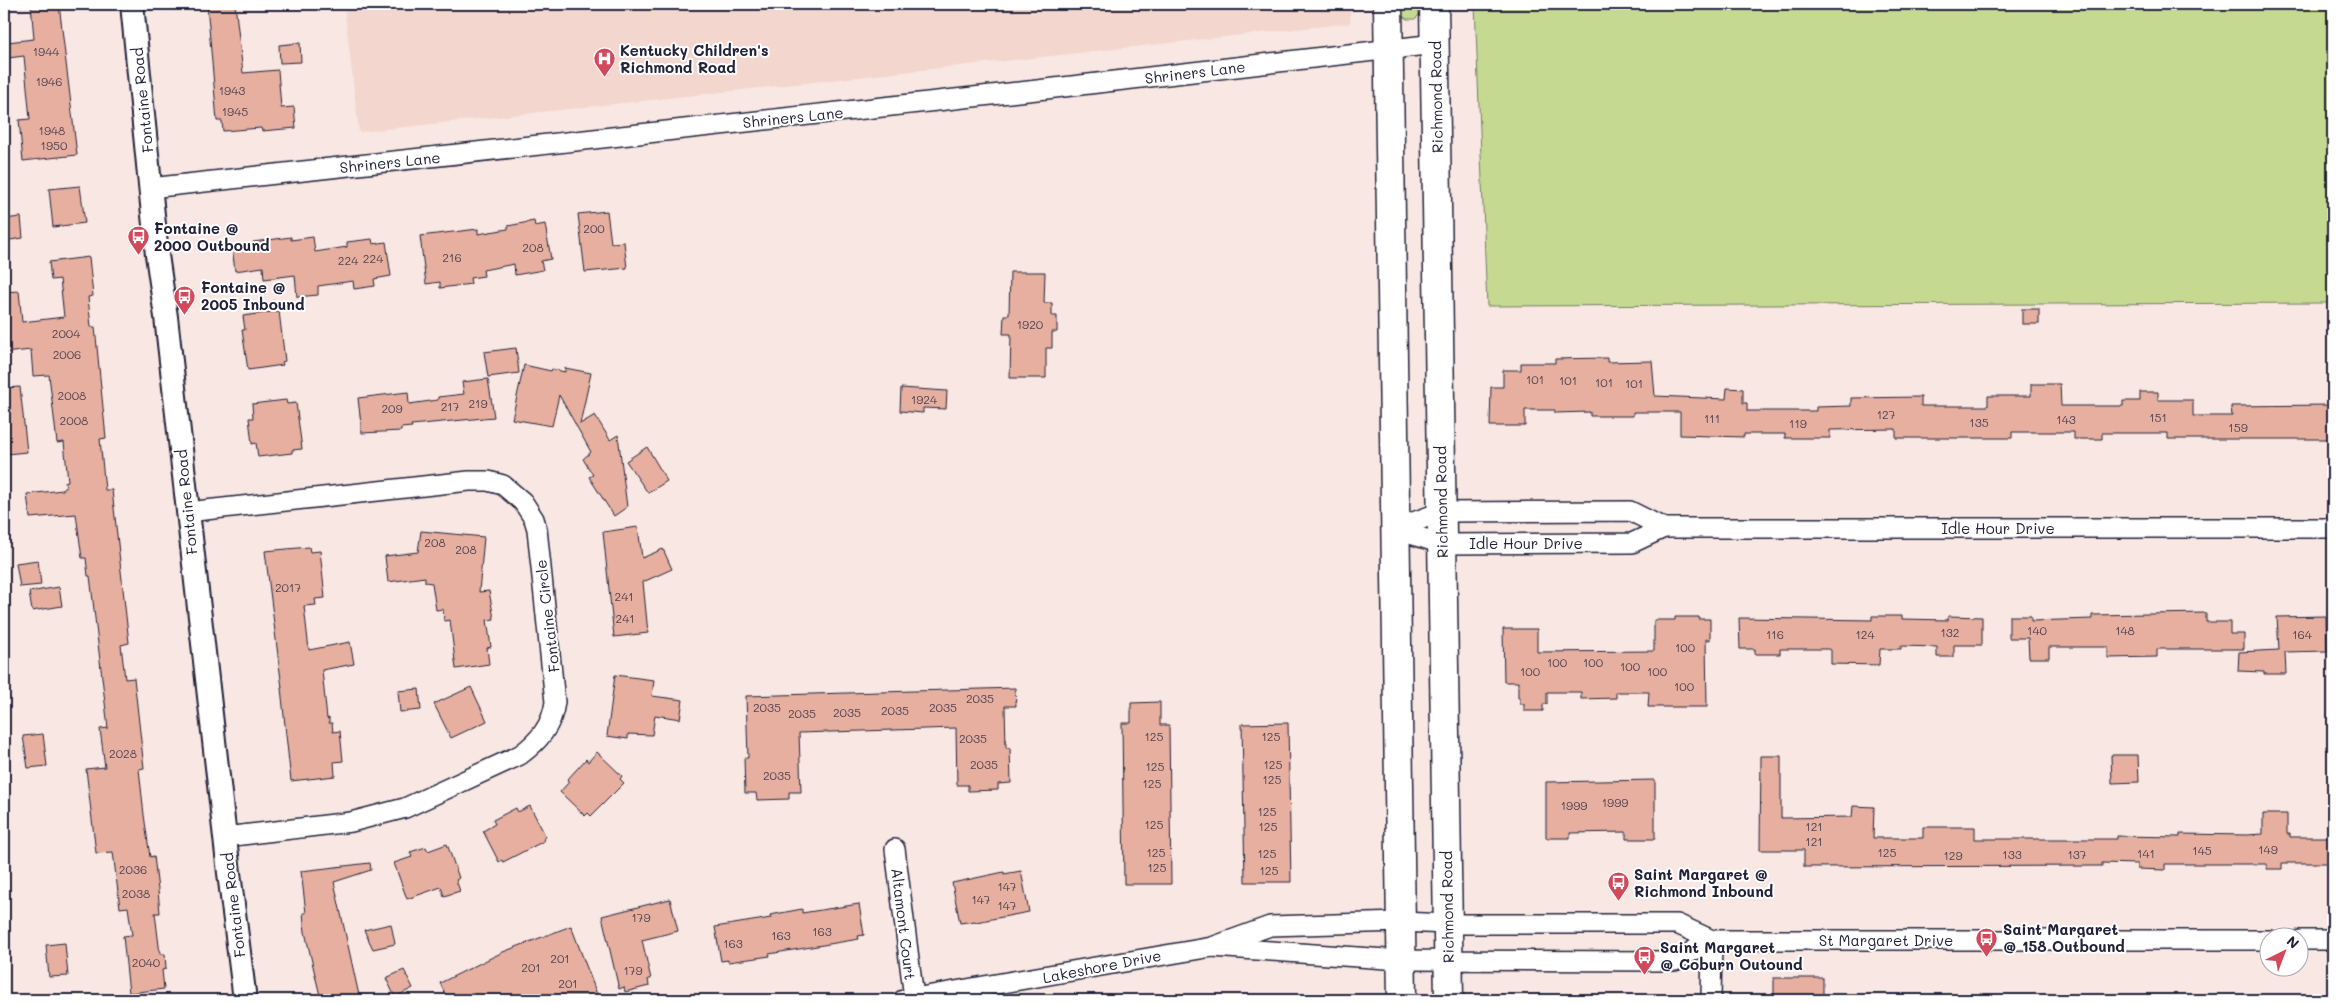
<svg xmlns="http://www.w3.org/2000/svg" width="2337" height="1004" viewBox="0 0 2337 1004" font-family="Mali,sans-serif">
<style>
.built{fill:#f3d6ce}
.green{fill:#c5da90;stroke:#747e66}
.building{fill:#e7af9f;stroke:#22223b}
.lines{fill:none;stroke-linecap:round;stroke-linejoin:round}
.minor-casing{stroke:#22223b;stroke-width:22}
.tertiary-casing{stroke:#22223b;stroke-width:26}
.primary-casing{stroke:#22223b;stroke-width:31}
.minor{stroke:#fff;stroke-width:19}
.tertiary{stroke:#fff;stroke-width:22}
.primary{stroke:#fff;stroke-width:28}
.labels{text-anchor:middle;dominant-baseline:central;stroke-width:4;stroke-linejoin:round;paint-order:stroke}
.number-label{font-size:12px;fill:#534554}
.poi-label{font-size:15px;font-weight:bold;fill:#22223b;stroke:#fff;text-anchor:start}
.street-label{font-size:15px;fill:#22223b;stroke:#fff}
</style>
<rect width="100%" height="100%" fill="#f8e7e2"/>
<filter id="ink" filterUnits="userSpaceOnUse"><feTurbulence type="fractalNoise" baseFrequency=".02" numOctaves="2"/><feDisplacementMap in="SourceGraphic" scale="10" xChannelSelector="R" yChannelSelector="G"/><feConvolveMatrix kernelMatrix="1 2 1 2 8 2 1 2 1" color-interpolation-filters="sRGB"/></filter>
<g filter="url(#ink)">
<path class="built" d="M344,4h1006v19l-991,109z"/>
<g class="green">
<path d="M1398,4h24l-2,10 -5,5h-8l-6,-4z"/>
<path d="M1475,4h858v299l-846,3z"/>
</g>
<g class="building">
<path d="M31,4h28l18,151 -54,6 -4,-41 11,-1 -6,-63 -16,2 -1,-16 27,-3z"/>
<path d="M207,4h28l8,69 35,-3 3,38 13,-1 2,21 -34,3 -1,-3 -38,3 -1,-10h-5z"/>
<path d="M300,43l1,19 -21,1 -1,-18z"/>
<path d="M80,186l5,37 -32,4 -4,-38z"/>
<path d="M607,211l4,32 13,-1 3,26 -42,4 -7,-58z"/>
<path d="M21,217l2,21 -19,3v-22z"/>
<path d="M534,221l1,5 10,-2 6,35 -10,2 2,9 -28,5 -1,-11 -31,6 1,6 -14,2 1,6 -31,4v-6l-14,2 -6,-48 58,-7v5l30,-5v-3z"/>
<path d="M291,237v3l22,-3 2,15 32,-5v-5l25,-3 1,5 13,-2 5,34 -17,3 1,7 -21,3 -1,-8 -35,5v9l-21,2 -2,-22 -31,4 -1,-12 -28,4 -3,-24 21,-2v-3z"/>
<path d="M89,257l4,39 -5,1 3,30h4l11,111 -6,1 5,51h7l17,153 -8,2 4,34 9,-1 10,90 -5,1 5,46 6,42 4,-1 4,34 2,23h-5l5,41h5l1,15 -4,1 2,19 -35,4 -6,-57 9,-1 -4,-28 -8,1 -7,-56 -17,1 -10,-84 19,-2 -5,-38 8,-1 -18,-152h-2l-2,-18h-4l-6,-44 -46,4 -3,-24 36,-4v-2h3l-1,-6 3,-1 -4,-39 -7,1 -8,-68 -16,1 -2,-26 -27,3v-61l15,-1 3,31 42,-5 -4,-38 -9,1 -2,-18z"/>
<path d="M1010,272h35l-1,31h8v13h5v16h-5v16h-6v30h-36l1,-44h-8l1,-19h5z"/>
<rect x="2022" y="309" width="17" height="15"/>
<path d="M279,311l6,50 -3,1 1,3 -35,5 -6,-40h3l-2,-14z"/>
<path d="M516,348l3,25 -31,4 -4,-25z"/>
<path d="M1607,358v4l45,-1 3,35 71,3 1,-11 16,1v14h4v8h69v-4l35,-1v-8l70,-1v9h67v-10h43v-12h29l1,22h62v-5h17v-9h18v8h35v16h39l-1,-10 102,-1v34h-165v-6h-66v6h-28v-7h-62v6h-116v-9l-66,1v8h-45v-4h-41v3l-64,-2v-23h-47v4h-43v-4l-35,1v-3h-30v16h-35l1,-39h12v-17h18v-7h34v-4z"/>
<path d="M524,365l27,6 1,-2 13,3v-4l26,5 -11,51 15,-9 15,25 8,-5 9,72 -13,9 -25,-39 4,-2 -10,-16 8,-7 -32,-57 -7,31 -40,-7z"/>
<path d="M488,379l6,38 -83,8 1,2 -11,1v3l-39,2 -4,-35 50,-6 1,12 29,-4v-3l26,-3 -2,-12z"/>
<path d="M20,387l7,65 -21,2 -2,-66z"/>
<path d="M901,388l46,3 -1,18 -23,-1v5l-23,-2z"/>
<path d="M286,400l1,4 9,-1 6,46 -10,1v3l-34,4 -2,-14 -4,1 -3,-26h4l-1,-14z"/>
<path d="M647,447l20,34 -19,12 -22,-32z"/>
<path d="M638,527l4,31 21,-9 9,20 -29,13 5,51 -34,4 -11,-105z"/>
<path d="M421,531l63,6 -5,55 10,-1 5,28 -7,1 4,27 -4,1 2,16 -33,5 -6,-49 -6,1 -1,-12 -7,1 -4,-27 -7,-1v-5l-37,5 -3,-26 33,-4z"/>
<path d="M309,547l1,5 10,-1 5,47 -10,1 1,6 -12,1 5,44 41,-8 4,22 -32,6 5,49 2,-1v5h3l1,9 7,-1 3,30 -9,1 1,14 -44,5 -10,-93h1l-17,-137z"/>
<path d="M38,560l3,25 -21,2 -4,-24z"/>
<path d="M59,587l3,19 -30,5 -3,-19z"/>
<path d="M2206,613v9h24v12h14v15h-87v8l-49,1v-11h-59v11h-20l-1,-20h-19v-22h22v5l61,-2v-4z"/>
<path d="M1872,616h30v3l46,1v-4l34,1v28h-28v12h-17v-10l-36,-1v3h-21l-1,16 -48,-1v-14l-2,-1h-49v5h-25v-5h-15l-1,-31 133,2z"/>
<path d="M2326,616l1,35 -42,1 1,22h-22v-2l-26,-1 1,-19 40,-2 -2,-33z"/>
<path d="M1675,617h24v2h11v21l-4,-1 1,68h-59l1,-15h-33v6l-35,1v-7h-34v12h-4v7h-19v-7h-4v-6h-2v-16h-14l-1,-53h34v23l117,-1v-31h21z"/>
<path d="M615,675l39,5 -2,16 31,4 -3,19 -25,-4 -3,20 -24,-1v5l-21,-3z"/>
<path d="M471,687l16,34 -36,17 -17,-34z"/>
<path d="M1015,688l1,18h-11l1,42h4l1,35 -13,1v6l-30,1v-6h-11l-1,-57 -157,5 2,59h-12v7l-32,1 -1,-7h-11l-1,-35h4l-2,-62z"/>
<path d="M419,689l2,21 -21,2 -2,-21z"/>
<path d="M1160,702v23h9l2,159h-47l-2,-161h9v-20z"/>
<path d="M1288,723l3,159h-46l-3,-158z"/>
<path d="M43,734l4,32 -19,2 -5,-32z"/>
<path d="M597,752l25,24 -2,3 4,4 -33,33 -3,-3 -3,3 -25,-24 9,-10 -2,-2 19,-21 2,3z"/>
<path d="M2111,755h27l1,27 -27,1z"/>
<path d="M1761,756h20v62l71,-1 1,-11 21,1 -1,31h50v-11h52v12h142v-3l63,1v-3l67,1 16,-1v-20h24v20h3v3h43v26h-51v6h-15v-5h-102v6l-28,-1v-5l-35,-1v3l-298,1v-17h-44z"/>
<path d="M1655,780v59h-29v-7l-56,1v5h-24v-56z"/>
<path d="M530,806l16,31 -3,2 1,2 -41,21 -1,-2 -3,2 -16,-31 12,-7 -2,-4 23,-12 2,4z"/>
<path d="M447,844l12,34 -3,2 4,11 -16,5 -3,-9 -34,12 -13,-36 18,-6 -2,-5 16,-5 2,4z"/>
<path d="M370,863l1,7 -37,12 26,118h-39l-16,-68 -2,-19h3l-5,-42z"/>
<path d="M1021,871l8,41 -53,10 -1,-1 -15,2 -8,-40 52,-11v2z"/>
<path d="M670,899l8,32 -36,9 9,39h-3l1,7 -24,6 -1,-5 -5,2 -17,-73z"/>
<path d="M859,904l5,31 -6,1 1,3 -90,15 1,2 -42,6v-2l-7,1 -6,-34 56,-9 -1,-3 32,-6v4z"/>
<path d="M391,924l4,20 -22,5 -9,-19z"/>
<path d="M571,926l27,71 -9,3h-141l-8,-17 63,-31z"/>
<path d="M65,943l3,33 -19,1 -3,-32z"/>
<path d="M404,970l9,18 -18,9 -9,-19z"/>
<rect x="1774" y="978" width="49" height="22"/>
</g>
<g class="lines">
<defs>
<g id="minor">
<path d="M150,188l896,-99 389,-45"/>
<path d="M187,512l282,-31h19l15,4 20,17 11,17 3,10 18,173c-3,24 -16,39 -35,53l-115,53 -54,14 -126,15"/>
<path d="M1394,529l48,15 190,-1 32,-15h669"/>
<path d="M1394,529l47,-17 189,-1 34,17"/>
<path d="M895,849l19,149"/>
<path d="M2300,940h33"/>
<path d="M1212,947l58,-21 130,-4 48,2h229l35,16h558"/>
<path d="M903,1000l309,-53 189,13 274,1 37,-21"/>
<path d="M1711,1000l1,-60"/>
</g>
<path id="tertiary" d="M132,4l25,251 9,62 63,556 16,127"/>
<g id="primary">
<path d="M1388,4l14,996"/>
<path d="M1434,4l15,996"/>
</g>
</defs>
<use href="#minor" class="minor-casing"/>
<use href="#tertiary" class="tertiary-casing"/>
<use href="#primary" class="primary-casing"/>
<use href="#minor" class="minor"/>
<use href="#tertiary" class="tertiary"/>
<use href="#primary" class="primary"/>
</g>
</g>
<defs>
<symbol id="hospital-pin" viewBox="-11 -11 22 30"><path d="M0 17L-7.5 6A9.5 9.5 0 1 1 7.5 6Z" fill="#d1495b" stroke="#fff"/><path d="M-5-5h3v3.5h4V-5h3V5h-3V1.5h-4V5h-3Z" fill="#fff"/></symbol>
<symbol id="bus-pin" viewBox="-11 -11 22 30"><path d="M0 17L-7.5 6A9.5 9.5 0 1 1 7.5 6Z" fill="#d1495b" stroke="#fff"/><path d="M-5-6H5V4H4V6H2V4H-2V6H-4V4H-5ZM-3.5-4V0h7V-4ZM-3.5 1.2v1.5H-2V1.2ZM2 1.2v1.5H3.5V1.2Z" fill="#fff"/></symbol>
</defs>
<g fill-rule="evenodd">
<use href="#hospital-pin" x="592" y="46" width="25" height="34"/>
<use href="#bus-pin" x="126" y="224" width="25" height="34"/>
<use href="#bus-pin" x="172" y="284" width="25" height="34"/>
<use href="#bus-pin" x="1606" y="870" width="25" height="34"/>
<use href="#bus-pin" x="1974" y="926" width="25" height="34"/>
<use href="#bus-pin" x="1632" y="944" width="25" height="34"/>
</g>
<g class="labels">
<g class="number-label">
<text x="46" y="51">1944</text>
<text x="49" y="81">1946</text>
<text x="232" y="90">1943</text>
<text x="235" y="111">1945</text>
<text x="52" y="130">1948</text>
<text x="54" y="145">1950</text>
<text x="594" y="228">200</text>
<text x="533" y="247">208</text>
<text x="452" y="257">216</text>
<text x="373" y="258">224</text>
<text x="348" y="260">224</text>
<text x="1030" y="324">1920</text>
<text x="66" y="333">2004</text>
<text x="67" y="354">2006</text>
<text x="1535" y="379">101</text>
<text x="1568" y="380">101</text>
<text x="1604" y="382">101</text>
<text x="1634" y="383">101</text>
<text x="72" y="395">2008</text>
<text x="924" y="399">1924</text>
<text x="478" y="403">219</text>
<text x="450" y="406">217</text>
<text x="392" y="408">209</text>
<text x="1886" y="414">127</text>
<text x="2158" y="417">151</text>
<text x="1712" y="418">111</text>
<text x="2066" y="419">143</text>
<text x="74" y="420">2008</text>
<text x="1979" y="422">135</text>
<text x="1798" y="423">119</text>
<text x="2238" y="427">159</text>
<text x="435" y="542">208</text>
<text x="466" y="549">208</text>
<text x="288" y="587">2017</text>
<text x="624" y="596">241</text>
<text x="625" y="618">241</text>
<text x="2037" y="630">140</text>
<text x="2125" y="630">148</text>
<text x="1950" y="632">132</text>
<text x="1775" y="634">116</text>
<text x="1865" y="634">124</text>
<text x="2302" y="634">164</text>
<text x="1685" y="647">100</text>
<text x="1557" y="662">100</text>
<text x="1593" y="662">100</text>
<text x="1630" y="666">100</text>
<text x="1530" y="671">100</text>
<text x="1657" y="671">100</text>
<text x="1684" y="686">100</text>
<text x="980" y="698">2035</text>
<text x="767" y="707">2035</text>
<text x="943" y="707">2035</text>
<text x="895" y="710">2035</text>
<text x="847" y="712">2035</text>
<text x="802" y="713">2035</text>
<text x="1154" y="736">125</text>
<text x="1271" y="736">125</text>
<text x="973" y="738">2035</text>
<text x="123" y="753">2028</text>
<text x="984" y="764">2035</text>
<text x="1273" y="764">125</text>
<text x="1155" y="766">125</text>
<text x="777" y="775">2035</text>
<text x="1272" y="779">125</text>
<text x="1152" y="783">125</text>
<text x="1615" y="802">1999</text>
<text x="1574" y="805">1999</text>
<text x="1267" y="811">125</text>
<text x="1154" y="824">125</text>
<text x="1268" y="826">125</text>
<text x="1814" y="826">121</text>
<text x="1814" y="841">121</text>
<text x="2268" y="849">149</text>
<text x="2202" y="850">145</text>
<text x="1156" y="852">125</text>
<text x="1887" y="852">125</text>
<text x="1267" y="853">125</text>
<text x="2146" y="853">141</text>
<text x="2012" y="854">133</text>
<text x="2077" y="854">137</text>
<text x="1953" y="855">129</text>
<text x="1157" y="867">125</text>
<text x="133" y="869">2036</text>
<text x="1269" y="870">125</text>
<text x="1007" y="886">147</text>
<text x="136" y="893">2038</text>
<text x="981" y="899">147</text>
<text x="1007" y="905">147</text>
<text x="641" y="917">179</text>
<text x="822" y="931">163</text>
<text x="781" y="935">163</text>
<text x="733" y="943">163</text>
<text x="560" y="958">201</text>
<text x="146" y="962">2040</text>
<text x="531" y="967">201</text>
<text x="633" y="970">179</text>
<text x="568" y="983">201</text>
</g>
<g class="poi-label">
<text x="620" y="50">Kentucky Children's<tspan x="620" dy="17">Richmond Road</tspan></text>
<text x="154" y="228">Fontaine @<tspan x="154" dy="17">2000 Outbound</tspan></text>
<text x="201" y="287">Fontaine @<tspan x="201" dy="17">2005 Inbound</tspan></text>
<text x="1634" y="874">Saint Margaret @<tspan x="1634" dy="17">Richmond Inbound</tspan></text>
<text x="2003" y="929">Saint Margaret<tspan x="2003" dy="17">@ 158 Outbound</tspan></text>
<text x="1660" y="947">Saint Margaret<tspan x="1660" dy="17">@ Coburn Outound</tspan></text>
</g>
<g class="street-label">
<text transform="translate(1195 72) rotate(-7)">Shriners Lane</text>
<text transform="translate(1436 97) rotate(-91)">Richmond Road</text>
<text transform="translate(142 100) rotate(-96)">Fontaine Road</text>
<text transform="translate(793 117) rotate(-6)">Shriners Lane</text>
<text transform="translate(390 162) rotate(-6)">Shriners Lane</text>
<text transform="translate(186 502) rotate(-96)">Fontaine Road</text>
<text transform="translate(1441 502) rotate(-91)">Richmond Road</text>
<text x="1998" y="528">Idle Hour Drive</text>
<text x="1526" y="543">Idle Hour Drive</text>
<text transform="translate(547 616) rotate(-97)">Fontaine Circle</text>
<text transform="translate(233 905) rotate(-97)">Fontaine Road</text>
<text transform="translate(1447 907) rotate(-91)">Richmond Road</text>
<text transform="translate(904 924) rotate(83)">Altamont Court</text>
<text x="1886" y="940">St Margaret Drive</text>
<text transform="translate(1102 966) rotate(-11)">Lakeshore Drive</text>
</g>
</g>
<rect width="2337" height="1004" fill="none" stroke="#fff" stroke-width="20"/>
<rect x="10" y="10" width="2317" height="984" fill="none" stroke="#22223b" stroke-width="2" filter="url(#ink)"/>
<g transform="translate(2284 952) rotate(42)"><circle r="24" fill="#ffffff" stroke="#a7a7b1"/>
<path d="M0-4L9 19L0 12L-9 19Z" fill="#d1495b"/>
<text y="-8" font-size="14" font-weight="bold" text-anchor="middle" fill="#22223b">N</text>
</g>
</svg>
